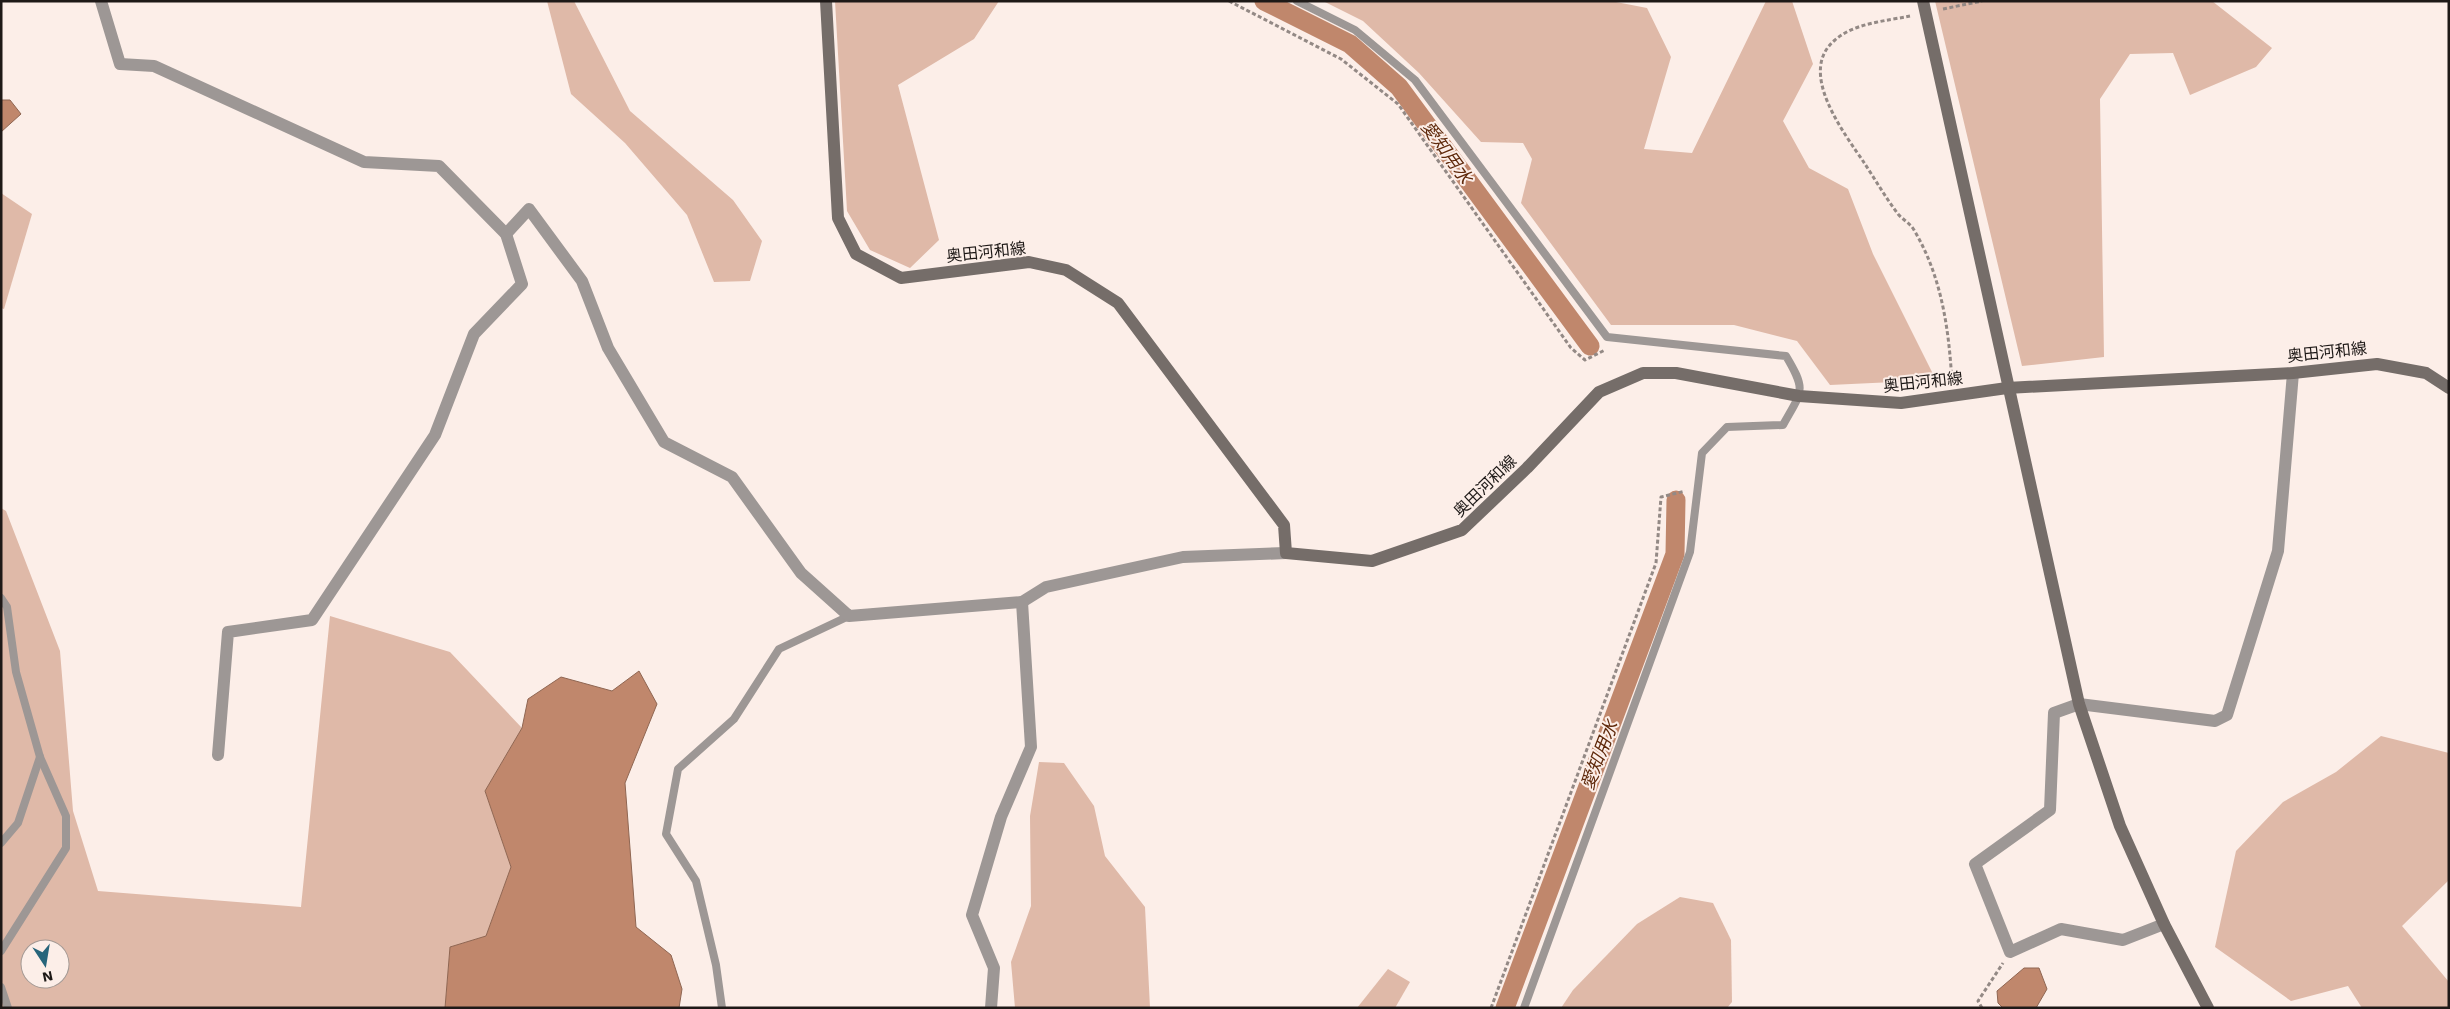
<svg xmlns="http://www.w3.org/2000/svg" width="2450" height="1009" viewBox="0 0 2450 1009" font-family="'Work Sans','Noto Sans JP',sans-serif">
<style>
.green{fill:#dfb9a8;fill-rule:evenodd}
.water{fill:#c0876c;stroke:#8f6652}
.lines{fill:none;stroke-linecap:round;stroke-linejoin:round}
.canal{stroke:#c0876c;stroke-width:19}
.path{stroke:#938985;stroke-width:3;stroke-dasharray:4 2.5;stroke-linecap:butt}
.lane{stroke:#9d9795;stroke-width:8}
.street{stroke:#9d9795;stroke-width:12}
.secondary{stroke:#756d69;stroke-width:12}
.labels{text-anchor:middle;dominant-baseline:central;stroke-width:4;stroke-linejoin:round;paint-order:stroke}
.street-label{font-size:16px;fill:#1e1917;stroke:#fceee8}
.water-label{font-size:18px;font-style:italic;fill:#5f290b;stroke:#fceee8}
</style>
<rect width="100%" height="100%" fill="#fceee8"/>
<g class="green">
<path d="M547,1h27l56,110 103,89 29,41 -12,40 -36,1 -27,-67 -62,-72 -54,-49z"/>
<path d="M835,1h164l-25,38 -76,46 41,155 -29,28 -40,-18 -23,-39z"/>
<path d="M1323,1h288l36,7 24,49 -27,92 48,4 74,-152h26l21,63 -30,57 26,47 39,21 25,65 63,126 -106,5 -33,-44 -63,-16h-123l-90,-122 11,-44 -9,-16 -42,-1 -62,-69 -56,-52z"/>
<path d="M1935,1h277l60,47 -16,19 -66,28 -17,-42 -43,1 -30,45 4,258 -82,9z"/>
<path d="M1,193l31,21 -28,95 -3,-1z"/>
<path d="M1,508l5,3 54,140 13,160 25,80 203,16 29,-291 120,36 72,76 -37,63 26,76 -25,69 -36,11 -5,61h-444zM30,949h30v30h-30z"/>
<path d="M2381,736l68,17v127l-47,46 47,56v26h-87l-14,-22 -57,15 -76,-54 21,-96 47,-49 53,-30z"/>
<path d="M1039,762l25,1 30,43 11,50 40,51 5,101h-135l-4,-46 20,-56 -1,-90z"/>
<path d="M1680,897l33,6 18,37 1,62 -5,6h-166l12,-18 64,-66z"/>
<path d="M1388,969l22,13 -15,26h-38z"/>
</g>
<g class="water">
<path d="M1,100h9l11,14 -20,18z"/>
<path d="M639,671l18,33 -32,79 11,144 35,28 11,34 -3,19h-234l5,-61 36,-11 25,-69 -26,-76 37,-63 6,-29 33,-22 51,14z"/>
<path d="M2024,968h15l8,21 -11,19h-33l-5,-5 -1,-12z"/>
</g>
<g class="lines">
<g class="canal">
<path d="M1264,1l86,43 49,43 191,259"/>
<path d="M1505,1008l170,-454 1,-54"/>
</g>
<g class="path">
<path d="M1229,1l112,58 57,45 173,244 14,12 20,-10"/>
<path d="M1943,9l39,-8"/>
<path d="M1910,16c-24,5 -56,7 -75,24 -39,32 10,94 30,124 11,17 21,34 33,50 5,6 12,9 16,16 28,47 35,100 38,153"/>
<path d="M1491,1008l165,-445 5,-66 24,-6"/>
<path d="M1982,1008l-4,-7 25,-38"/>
</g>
<g class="lane">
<path d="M1297,1l58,29 60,50 192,257 179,19c21,35 16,35 -3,69l-56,2 -25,26 -12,99 -166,456"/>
<path d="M1,598l6,9 9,65 24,85 26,59v32l-65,103"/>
<path d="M1,843l17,-20 22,-66"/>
<path d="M1,987l7,21"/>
<path d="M722,1008l-6,-43 -20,-84 -30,-47 12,-65 56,-50 45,-70 70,-33"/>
</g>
<g class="street">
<path d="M101,1l19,63 34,2 210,96 75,4 67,68 16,50 -48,50 -39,101 -123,185 -84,12 -10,123"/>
<path d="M506,234l23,-25 53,72 26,67 56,94 68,35 69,96 48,43 173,-14 24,-15 137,-30 103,-4"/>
<path d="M2164,924l-41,16 -62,-11 -51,23 -35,-88 75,-54 4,-97 25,-9 136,17 12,-6 51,-164 15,-178"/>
<path d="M991,1008l3,-40 -22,-53 29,-98 30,-70 -9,-145"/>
</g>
<g class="secondary">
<path d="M826,1l12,217 18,36 45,24 128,-16 37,8 52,33 166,222 2,28 86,8 90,-31 65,-62 72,-76 44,-19h33l123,23 102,7 106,-15 286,-15 84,-9 49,9 23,15"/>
<path d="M1923,1l156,703 41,122 44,98 44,84"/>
</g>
</g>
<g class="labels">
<g class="street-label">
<text transform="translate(986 252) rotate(-6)">奥田河和線</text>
<text transform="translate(2327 352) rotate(-6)">奥田河和線</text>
<text transform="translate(1923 382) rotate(-6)">奥田河和線</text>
<text transform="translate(1485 486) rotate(-44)">奥田河和線</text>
</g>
<g class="water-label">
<text transform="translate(1447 152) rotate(54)">愛知用水</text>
<text transform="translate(1599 755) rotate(-69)">愛知用水</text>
</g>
</g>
<rect width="2450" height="1009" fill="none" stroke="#1e1917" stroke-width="5"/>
<g transform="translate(45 964) rotate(168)"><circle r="24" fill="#fceee8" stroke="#a39994"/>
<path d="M0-4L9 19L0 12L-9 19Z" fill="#27657b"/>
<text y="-8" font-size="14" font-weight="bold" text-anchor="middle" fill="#1e1917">N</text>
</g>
</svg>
